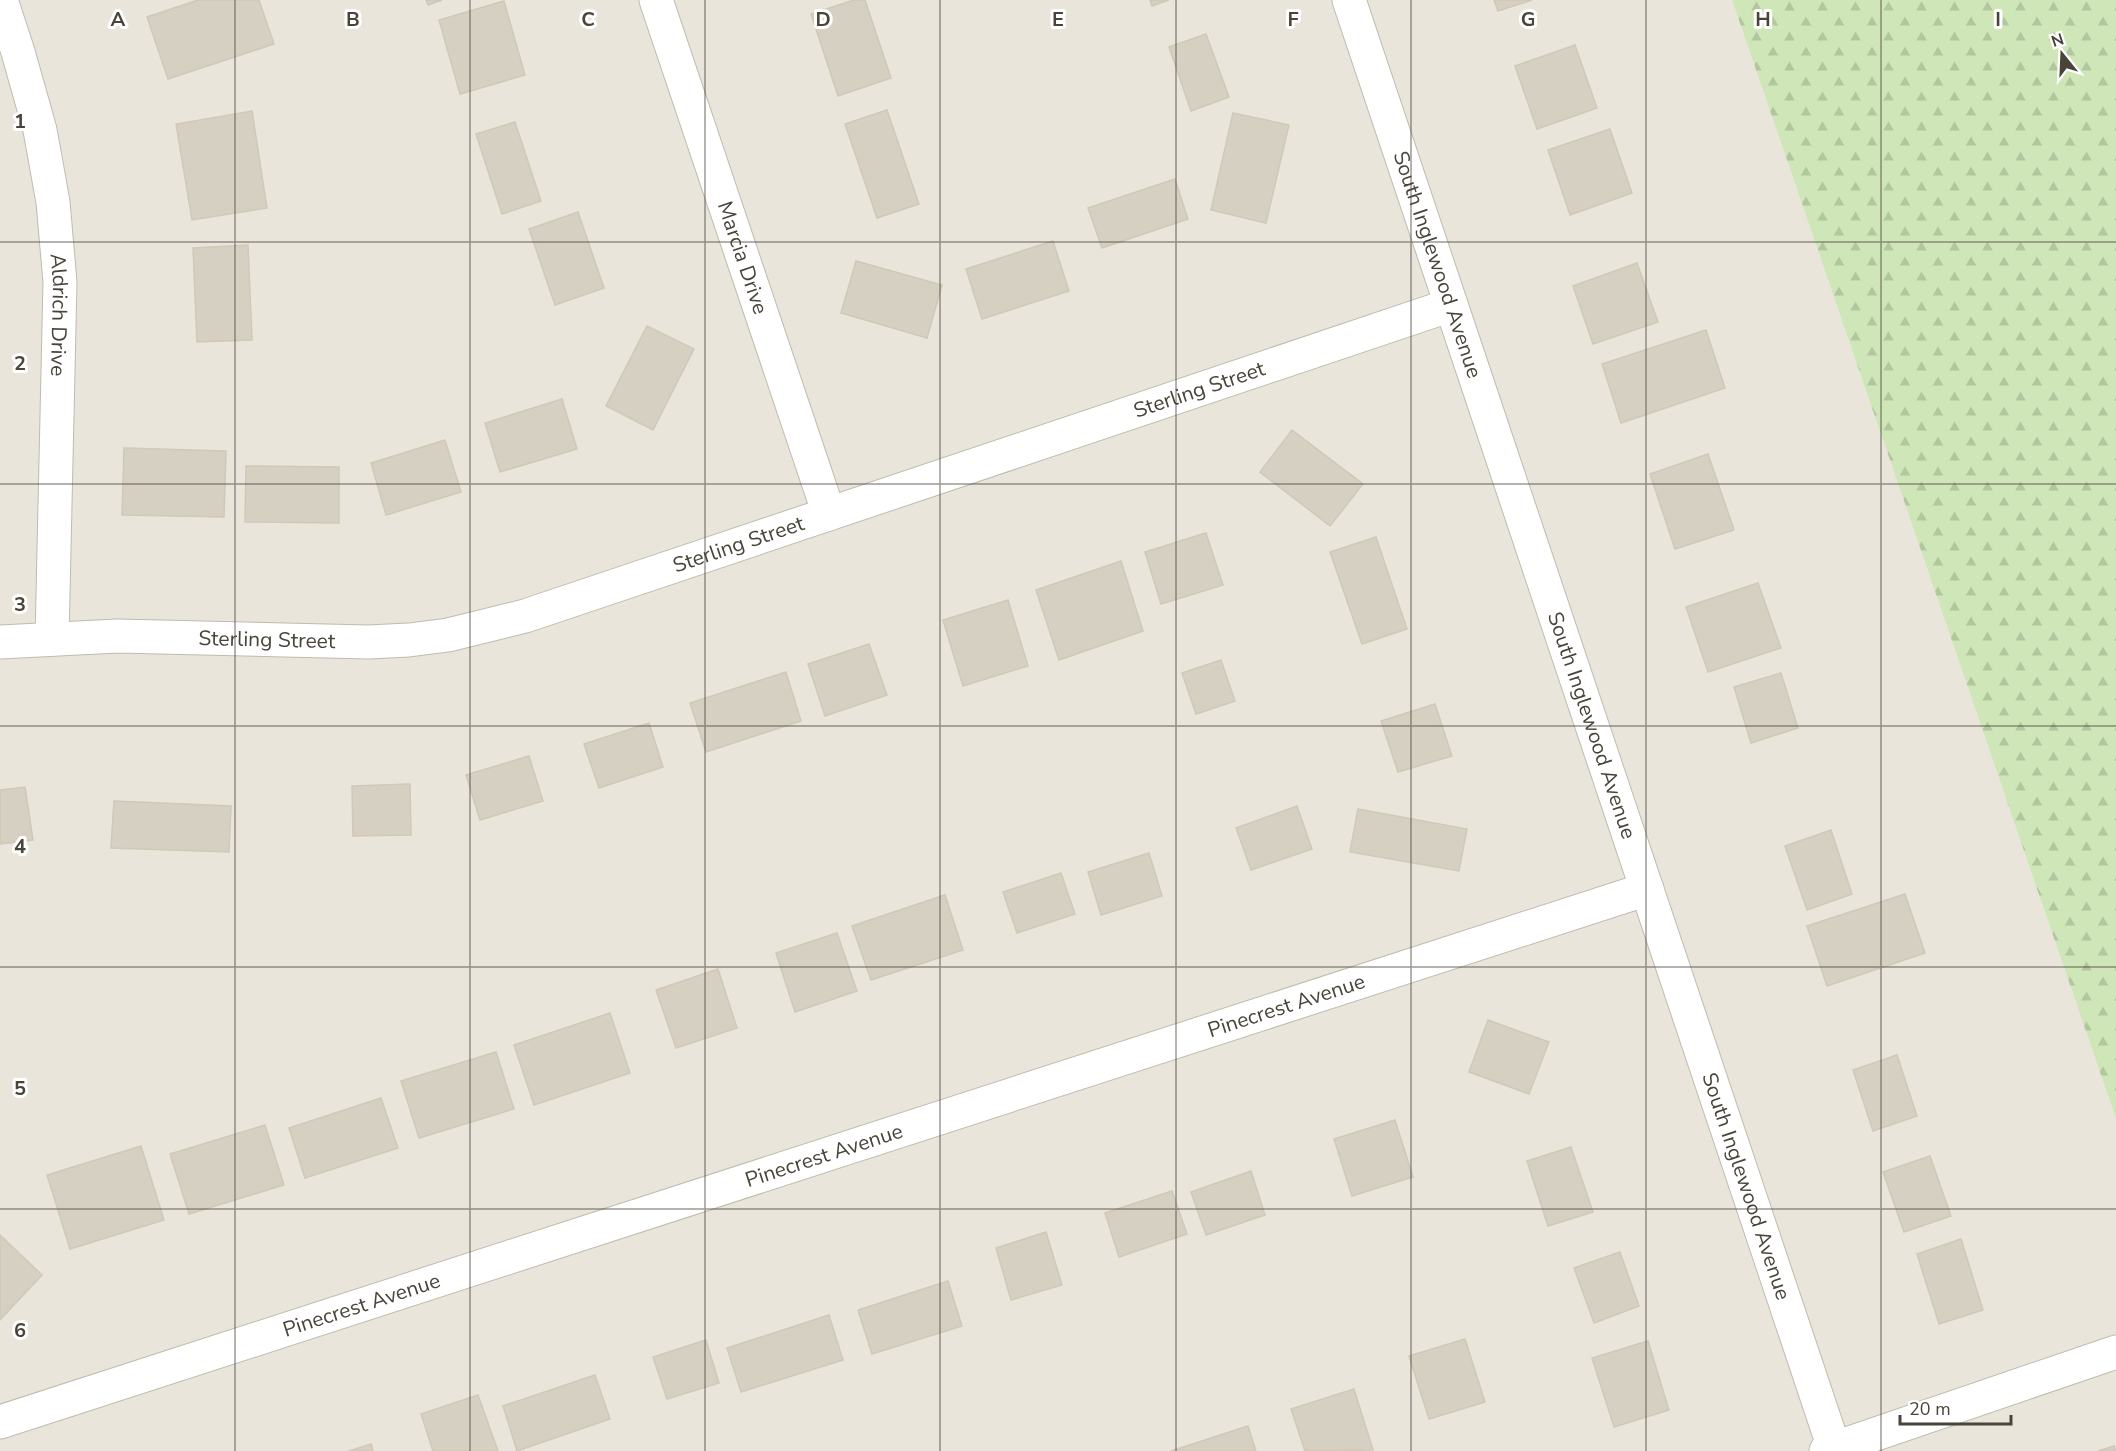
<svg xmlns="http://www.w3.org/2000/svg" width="2116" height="1451" viewBox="0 0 2116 1451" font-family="'Nunito Sans',sans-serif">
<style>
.residential{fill:#e9e5db}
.forest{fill:url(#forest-firs)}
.building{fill:#d6d0c2;stroke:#d1c8b6;stroke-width:1.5}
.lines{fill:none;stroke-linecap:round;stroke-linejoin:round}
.minor-casing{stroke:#c0bbaf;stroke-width:35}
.minor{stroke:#fff;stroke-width:33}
.grid{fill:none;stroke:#49443a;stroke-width:1.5;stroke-opacity:0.55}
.labels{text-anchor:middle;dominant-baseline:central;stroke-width:6;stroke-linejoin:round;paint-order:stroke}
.street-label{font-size:21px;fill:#49443a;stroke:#fff}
.grid-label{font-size:20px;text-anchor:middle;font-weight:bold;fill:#49443a;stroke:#fff;stroke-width:6;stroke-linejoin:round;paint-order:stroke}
</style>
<defs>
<pattern id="forest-firs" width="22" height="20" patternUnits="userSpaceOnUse" patternTransform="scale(1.5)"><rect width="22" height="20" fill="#cee6b8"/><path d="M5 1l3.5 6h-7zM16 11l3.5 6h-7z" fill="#b2c69f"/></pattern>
</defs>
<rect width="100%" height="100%" fill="#f5f3ec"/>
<path class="residential" d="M0,0h1732l384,1119v332h-2116z"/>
<path class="forest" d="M1732,0h384v1119z"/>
<g class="building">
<path d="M198,0h61l15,44 -106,35 -21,-62z"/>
<path d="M426,0h16l-14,5z"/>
<path d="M854,0h11l26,78 -53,18 -27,-82z"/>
<path d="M1150,0h19l-17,6z"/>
<path d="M1494,0h38l-34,11z"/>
<path d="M504,1l21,74 -65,19 -21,-74z"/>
<path d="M1206,34l23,63 -38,14 -22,-64z"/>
<path d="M1575,45l22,63 -60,21 -22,-63z"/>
<path d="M887,110l32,94 -42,14 -32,-94z"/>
<path d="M252,111l15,97 -75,12 -16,-96z"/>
<path d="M1233,113l56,12 -23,98 -55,-13z"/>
<path d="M515,122l26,79 -39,13 -26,-80z"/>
<path d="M1610,129l22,64 -62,22 -22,-65z"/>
<path d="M1175,179l13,40 -86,29 -14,-40z"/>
<path d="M578,212l26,76 -49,17 -26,-76z"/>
<path d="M1053,241l16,50 -87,28 -16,-50z"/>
<path d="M248,245l4,95 -55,2 -4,-94z"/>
<path d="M856,261l86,24 -15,53 -86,-25z"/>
<path d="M1637,263l21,59 -65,22 -20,-58z"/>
<path d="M647,326l47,23 -41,81 -47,-24z"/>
<path d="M1706,330l19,58 -104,35 -19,-59z"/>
<path d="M562,399l15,50 -77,23 -15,-49z"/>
<path d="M1292,430l71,54 -33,42 -70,-54z"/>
<path d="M445,440l16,52 -75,23 -15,-52z"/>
<path d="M124,448l102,3 -2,66 -102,-2z"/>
<path d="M1708,454l26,76 -59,19 -25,-75z"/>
<path d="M246,466l93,1v56l-94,-1z"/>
<path d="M1206,533l17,52 -62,19 -16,-52z"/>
<path d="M1376,537l31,92 -45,15 -32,-92z"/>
<path d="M1121,561l22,70 -84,29 -23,-70z"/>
<path d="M1758,583l23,65 -73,24 -22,-65z"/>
<path d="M1008,600l20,66 -65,20 -20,-66z"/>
<path d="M869,644l18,51 -62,21 -17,-52z"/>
<path d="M1221,660l14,41 -39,13 -14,-41z"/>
<path d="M786,672l15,49 -95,31 -16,-49z"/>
<path d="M1781,673l17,55 -47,15 -17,-56z"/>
<path d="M1435,704l17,52 -54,16 -17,-51z"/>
<path d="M649,723l14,44 -64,21 -15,-44z"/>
<path d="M529,756l14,45 -63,19 -14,-45z"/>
<path d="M410,784l1,51 -58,1 -1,-50z"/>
<path d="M25,787l8,53 -33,4v-54z"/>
<path d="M114,801l117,5 -2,46 -118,-4z"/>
<path d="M1297,806l15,43 -61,21 -15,-42z"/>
<path d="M1358,809l109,20 -8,42 -109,-19z"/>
<path d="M1831,830l21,64 -45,16 -22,-64z"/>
<path d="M1149,853l13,43 -61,19 -13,-43z"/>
<path d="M1061,873l14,41 -58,19 -14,-41z"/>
<path d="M1905,894l20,59 -98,33 -20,-60z"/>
<path d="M945,895l18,55 -92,30 -19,-54z"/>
<path d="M837,933l20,58 -62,21 -19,-59z"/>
<path d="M718,969l19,59 -61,20 -20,-58z"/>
<path d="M610,1013l20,60 -96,32 -20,-60z"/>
<path d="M1488,1020l61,22 -20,52 -60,-22z"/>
<path d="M496,1052l18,57 -95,29 -18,-57z"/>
<path d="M1897,1055l20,61 -44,15 -20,-61z"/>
<path d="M381,1098l17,50 -93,30 -16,-50z"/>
<path d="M1395,1120l18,57 -61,19 -18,-57z"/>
<path d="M265,1125l19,60 -95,29 -19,-60z"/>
<path d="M141,1146l23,74 -94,29 -23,-74z"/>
<path d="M1571,1147l22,65 -45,14 -21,-65z"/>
<path d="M1930,1156l21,60 -47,16 -21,-60z"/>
<path d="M1251,1171l14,44 -59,20 -15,-43z"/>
<path d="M1172,1191l15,43 -68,23 -14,-44z"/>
<path d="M1046,1232l16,53 -51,15 -15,-52z"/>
<path d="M0,1235l42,40 -42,45z"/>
<path d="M1961,1239l22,71 -44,14 -22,-70z"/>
<path d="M1620,1252l19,54 -45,17 -20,-55z"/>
<path d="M948,1281l14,45 -90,28 -14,-44z"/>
<path d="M829,1315l14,45 -102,32 -14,-44z"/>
<path d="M1465,1339l20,63 -56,17 -20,-63z"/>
<path d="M706,1340l13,43 -52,16 -14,-42z"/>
<path d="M1648,1341l21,69 -55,17 -22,-69z"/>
<path d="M595,1375l15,44 -93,32 -14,-45z"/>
<path d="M1354,1389l19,61 -68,1 -14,-42z"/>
<path d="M478,1395l20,56h-65l-12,-37z"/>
<path d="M1248,1426l8,25h-85z"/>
<path d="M371,1444l2,7h-24z"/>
<path d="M2114,1446l2,5h-18z"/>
</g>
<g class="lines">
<defs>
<g id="minor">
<path id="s1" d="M1,0l17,52 22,78 13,72 7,80 -8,357"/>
<path id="s2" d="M656,0l173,514"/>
<path id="s3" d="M1349,0l486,1451"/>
<path id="s4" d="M0,642l117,-6 251,6 41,-2 39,-5 77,-19 926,-311"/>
<path id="s5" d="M0,1422l1647,-533"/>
<path d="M1826,1451l290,-99"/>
</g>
</defs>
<use href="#minor" class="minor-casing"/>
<use href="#minor" class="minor"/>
</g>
<path class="grid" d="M235,0v1451M470,0v1451M705,0v1451M940,0v1451M1176,0v1451M1411,0v1451M1646,0v1451M1881,0v1451M0,242h2116M0,484h2116M0,726h2116M0,967h2116M0,1209h2116"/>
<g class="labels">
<g class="street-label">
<text stroke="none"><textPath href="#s2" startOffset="272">Marcia Drive</textPath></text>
<text stroke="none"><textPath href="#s3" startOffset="279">South Inglewood Avenue</textPath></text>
<text stroke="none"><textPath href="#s1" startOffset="322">Aldrich Drive</textPath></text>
<text stroke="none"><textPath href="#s4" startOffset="1239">Sterling Street</textPath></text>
<text stroke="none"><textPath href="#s4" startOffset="753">Sterling Street</textPath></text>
<text stroke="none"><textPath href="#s4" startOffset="267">Sterling Street</textPath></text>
<text stroke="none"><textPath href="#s3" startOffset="765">South Inglewood Avenue</textPath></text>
<text stroke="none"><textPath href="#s5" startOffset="1352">Pinecrest Avenue</textPath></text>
<text stroke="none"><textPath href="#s5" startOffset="866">Pinecrest Avenue</textPath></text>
<text stroke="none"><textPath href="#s3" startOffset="1251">South Inglewood Avenue</textPath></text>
<text stroke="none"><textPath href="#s5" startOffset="380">Pinecrest Avenue</textPath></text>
</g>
</g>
<g class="grid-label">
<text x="118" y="26">A</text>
<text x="353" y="26">B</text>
<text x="588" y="26">C</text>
<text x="823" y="26">D</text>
<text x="1058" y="26">E</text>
<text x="1293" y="26">F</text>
<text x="1528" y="26">G</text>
<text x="1763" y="26">H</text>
<text x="1998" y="26">I</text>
<text x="20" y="128">1</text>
<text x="20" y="370">2</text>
<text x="20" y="611">3</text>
<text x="20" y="853">4</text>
<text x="20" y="1095">5</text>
<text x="20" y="1337">6</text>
</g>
<g transform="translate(2062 54) rotate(342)" stroke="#ffffff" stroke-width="4.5" paint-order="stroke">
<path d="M0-4.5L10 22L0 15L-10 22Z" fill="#49443a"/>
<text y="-9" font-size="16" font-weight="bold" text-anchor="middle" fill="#49443a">N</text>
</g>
<path d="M1900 1415v9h111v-9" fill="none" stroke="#49443a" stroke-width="3"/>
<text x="1909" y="1415" font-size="18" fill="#49443a" stroke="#ffffff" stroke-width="4.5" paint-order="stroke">20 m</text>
</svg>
